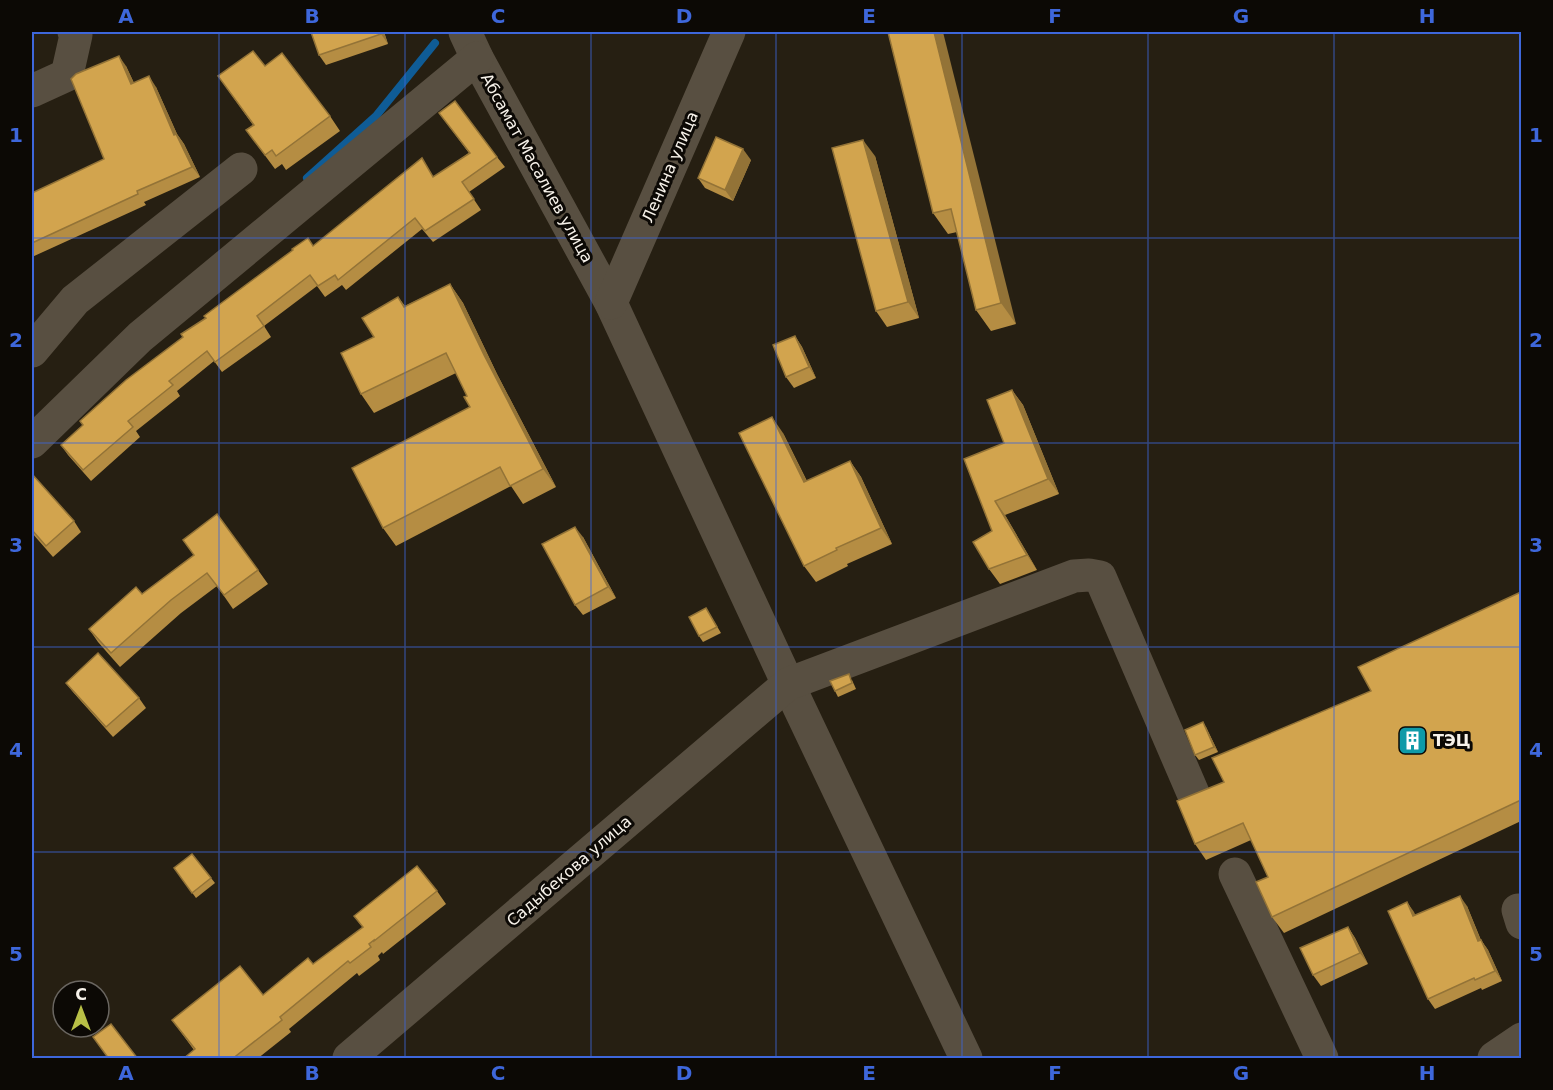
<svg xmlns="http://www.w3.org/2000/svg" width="1553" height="1090" viewBox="0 0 1553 1090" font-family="'DejaVu Sans',sans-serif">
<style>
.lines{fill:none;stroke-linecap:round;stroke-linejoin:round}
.stream{stroke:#0f5c96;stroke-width:8}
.minor{stroke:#584f41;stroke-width:33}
.wall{fill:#b58d43}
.shaded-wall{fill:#937337}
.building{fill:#d2a44e;stroke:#937337;stroke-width:1.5}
.grid{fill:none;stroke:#3e67db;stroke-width:1.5;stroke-opacity:0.55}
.labels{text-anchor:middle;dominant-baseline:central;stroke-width:6;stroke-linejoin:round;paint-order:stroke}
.street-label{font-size:16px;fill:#f7f2ea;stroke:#0c0905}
.poi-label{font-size:16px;font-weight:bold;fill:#f7f2ea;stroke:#0c0905;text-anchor:start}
.neatline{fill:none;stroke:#3e67db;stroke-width:2}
.grid-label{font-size:20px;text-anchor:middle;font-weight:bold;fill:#3e67db}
</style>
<rect width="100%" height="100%" fill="#261f12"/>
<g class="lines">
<path class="stream" d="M307,178l69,-62 59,-73"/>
<g class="minor">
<path d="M465,32l12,26 134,245 177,381 178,374"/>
<path d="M32,91l35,-16 9,-40 -2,-3"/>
<path d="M611,303l118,-271"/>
<path d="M32,351l43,-51 166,-131"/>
<path d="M32,442l108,-105 337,-279"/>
<path d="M1235,874l87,184"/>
<path d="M1518,910l4,13"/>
<path d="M349,1058l439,-374 286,-108 15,-1 11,2 93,216"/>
<path d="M1494,1058l28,-19"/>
</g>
</g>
<g class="wall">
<path d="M311,32h73l4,12 -62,21 -7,-10z"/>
<path d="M888,32l128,292 -25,7 -15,-21 -19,-78 -9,2 -15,-21z"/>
<path d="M126,66l8,17 22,4 21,47 7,10 16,33 -56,25 2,3 -114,52v-64l72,-34z"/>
<path d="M265,66l65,50 10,15 -54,39 -4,-6 -7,5 -29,-39 7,-5 -35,-49z"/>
<path d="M439,113l58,44 8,10 -36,25 12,18 -48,32 -11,-13 -76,61 -4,-5 -17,12 -8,-11 -53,40 7,11 -49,35 -8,-11 -37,30 3,5 -44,35 4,6 -49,44 -23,-26 -7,-10 22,-19 -3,-5 126,-103 107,-72 121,-69 35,-24z"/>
<path d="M875,156l44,162 -32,9 -11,-16z"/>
<path d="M751,160l-18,41 -28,-13 -7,-10z"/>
<path d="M450,284l13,19 34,71 59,113 -33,17 -12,-18 -115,60 -13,-18 87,-121 -3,-11 -11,-23 -82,40 -13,-19 13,-57 24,-40 7,9z"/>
<path d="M795,336l7,11 14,31 -22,10 -8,-11z"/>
<path d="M1012,390l11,15 36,89 -54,21 32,55 -37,14 -11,-15 3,-38 -28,-72 40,-16z"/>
<path d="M783,433l24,48 43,-20 11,16 31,67 -45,20 1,2 -32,16 -12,-16z"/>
<path d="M32,474l42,47 7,11 -28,25 -21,-24z"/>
<path d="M583,537l33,61 -33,17 -8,-10z"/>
<path d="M183,540l75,30 10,14 -35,25 -16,-23 -36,27 -61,54 -22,-25 -9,-13 53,-35 52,-39z"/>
<path d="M1521,592v229l-237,112 -12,-16 -4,-40 -17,-37 -45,20 -11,-16 176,-153z"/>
<path d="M706,608l15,25 -18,9 -4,-6z"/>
<path d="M852,680l4,9 -18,8 -3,-6z"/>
<path d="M66,683l73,15 7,10 -33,29 -40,-45z"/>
<path d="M1206,727l12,25 -19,8 -4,-5z"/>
<path d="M192,854l23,29 -19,15 -22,-30z"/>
<path d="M437,891l9,13 -63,50 -1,-2 -4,4 2,4 -21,16 -2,-3 -68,56 2,3 -34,27h-74l11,-9 -22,-30 91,-25 50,-31 50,-36 -9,-12z"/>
<path d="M1407,902l8,13 52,-9 14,34 7,10 14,31 -20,9 -1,-2 -46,21 -7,-10z"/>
<path d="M1348,927l7,11 13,26 -47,22 -8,-11z"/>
</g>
<g class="shaded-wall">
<path d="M380,32h4l4,12 -7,-10z"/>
<path d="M934,32h9l73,292 -15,-21z"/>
<path d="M119,56l7,10 13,28 -8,-10z"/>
<path d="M149,76l7,11 21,47 7,10 16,33 -8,-10 -18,-32z"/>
<path d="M863,140l12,16 44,162 -11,-16z"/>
<path d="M743,149l8,11 -18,41 -8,-11z"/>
<path d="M450,284l13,19 34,71 59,113 -13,-18 -59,-114z"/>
<path d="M795,336l7,11 14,31 -7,-11z"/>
<path d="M1012,390l11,15 36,89 -11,-15z"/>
<path d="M772,417l11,16 32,65 -11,-16z"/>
<path d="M850,461l11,16 31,67 -11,-16z"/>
<path d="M995,501l10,14 32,55 -10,-15z"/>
<path d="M575,527l8,10 33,61 -8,-11z"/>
<path d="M1203,722l3,5 12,25 -4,-5z"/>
<path d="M1460,896l7,10 18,45 -7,-10z"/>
<path d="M1407,902l7,10 6,14 -7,-10z"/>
<path d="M1348,927l7,11 13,26 -8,-11z"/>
<path d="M1481,940l7,10 14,31 -7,-10z"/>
</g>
<g class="building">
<path d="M311,32h69l1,2 -62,21z"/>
<path d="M888,32h46l67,271 -25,7 -25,-101 -18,4z"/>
<path d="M253,51l12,15 17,-13 48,63 -54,40 -4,-6 -7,5 -19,-25 8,-5 -36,-49z"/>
<path d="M119,56l12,28 18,-8 25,59 2,-1 16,33 -55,24 1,3 -106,49v-50l72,-34 -33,-80 5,-5z"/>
<path d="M455,101l42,56 -35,25 12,17 -49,32 -10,-13 -77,62 -3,-5 -17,11 -8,-11 -53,41 7,10 -49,36 -8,-11 -38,30 4,4 -45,36 5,6 -50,43 -22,-25 22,-20 -3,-4 46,-41 57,-43 -2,-3 25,-16 -2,-2 89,-66 -1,-1 16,-11 5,8 109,-88 11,19 37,-24 -31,-40z"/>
<path d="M716,137l27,12 -18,41 -27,-12z"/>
<path d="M863,140l45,162 -32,9 -44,-163z"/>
<path d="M450,284l34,71 59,114 -33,17 -10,-19 -117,61 -31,-60 118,-61 -6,-10 3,-1 -21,-43 -85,41 -20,-41 33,-16 -12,-19 36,-21 6,10z"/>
<path d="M795,336l14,31 -23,10 -13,-32z"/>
<path d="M1012,390l36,89 -53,22 32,54 -38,14 -16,-27 19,-11 -28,-72 40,-16 -17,-43z"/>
<path d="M772,417l32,65 46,-21 31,67 -45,20 1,2 -33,16 -65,-133z"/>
<path d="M32,474l42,47 -28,25 -14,-16z"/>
<path d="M217,514l41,56 -34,25 -17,-22 -36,27 -60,53 -22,-24 47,-42 6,7 52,-39 -11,-15z"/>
<path d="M575,527l33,60 -33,18 -33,-61z"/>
<path d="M1521,592v208l-249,117 -16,-35 12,-5 -25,-54 -48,21 -18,-43 47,-19 -12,-24 159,-67 -13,-24z"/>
<path d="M706,608l11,19 -18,9 -10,-19z"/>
<path d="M98,653l41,45 -33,29 -40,-44z"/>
<path d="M849,674l3,9 -17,8 -5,-10z"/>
<path d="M1203,722l11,25 -19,8 -10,-25z"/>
<path d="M192,854l19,24 -19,15 -18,-25z"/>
<path d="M417,866l20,25 -63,50v-1l-5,4 2,3 -21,16 -2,-2 -68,56 2,3 -50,39h-49l12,-10 -23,-29 68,-54 23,29 45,-37 5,6 50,-37 -9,-11z"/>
<path d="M1460,896l18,45 3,-1 14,31 -20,9 -1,-2 -46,21 -40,-88 19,-9 6,14z"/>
<path d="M1348,927l12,26 -47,22 -13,-27z"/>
<path d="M111,1024l27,35h-29l-16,-22z"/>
</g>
<path class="grid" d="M219,32v1026M405,32v1026M591,32v1026M776,32v1026M962,32v1026M1148,32v1026M1334,32v1026M32,238h1490M32,443h1490M32,647h1490M32,852h1490"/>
<defs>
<symbol id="building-square" viewBox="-11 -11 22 22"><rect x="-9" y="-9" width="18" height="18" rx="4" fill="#0f9aa8" stroke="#0c0905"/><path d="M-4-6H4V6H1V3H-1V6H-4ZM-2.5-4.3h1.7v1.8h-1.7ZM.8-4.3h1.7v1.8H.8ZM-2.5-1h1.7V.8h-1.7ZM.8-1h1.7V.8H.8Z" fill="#fff"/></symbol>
</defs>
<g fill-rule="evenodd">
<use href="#building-square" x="1396" y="724" width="33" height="33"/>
</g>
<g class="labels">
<g class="street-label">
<text transform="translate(670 167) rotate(-67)">Ленина улица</text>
<text transform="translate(537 168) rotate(61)">Абсамат Масалиев улица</text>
<text transform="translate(569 871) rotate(-41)">Садыбекова улица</text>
</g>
<g class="poi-label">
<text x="1433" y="740">ТЭЦ</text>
</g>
</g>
<rect width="1553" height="1090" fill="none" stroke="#0c0905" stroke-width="66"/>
<g transform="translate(81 1009)"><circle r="28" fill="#0c0905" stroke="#6a6661" stroke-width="1.5"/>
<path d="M0-4.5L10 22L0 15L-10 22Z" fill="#b9c046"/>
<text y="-9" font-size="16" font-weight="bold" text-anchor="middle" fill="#f7f2ea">С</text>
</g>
<rect x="33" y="33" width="1487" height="1024" class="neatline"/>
<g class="grid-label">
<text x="126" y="23">A</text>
<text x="312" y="23">B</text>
<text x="498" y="23">C</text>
<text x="684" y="23">D</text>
<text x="869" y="23">E</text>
<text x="1055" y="23">F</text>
<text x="1241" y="23">G</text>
<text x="1427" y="23">H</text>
<text x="16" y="142">1</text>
<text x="1536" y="142">1</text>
<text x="16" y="347">2</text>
<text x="1536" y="347">2</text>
<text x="16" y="552">3</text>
<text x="1536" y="552">3</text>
<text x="16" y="757">4</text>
<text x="1536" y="757">4</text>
<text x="16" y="961">5</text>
<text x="1536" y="961">5</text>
<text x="126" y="1080">A</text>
<text x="312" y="1080">B</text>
<text x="498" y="1080">C</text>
<text x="684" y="1080">D</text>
<text x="869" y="1080">E</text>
<text x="1055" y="1080">F</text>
<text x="1241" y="1080">G</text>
<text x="1427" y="1080">H</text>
</g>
</svg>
